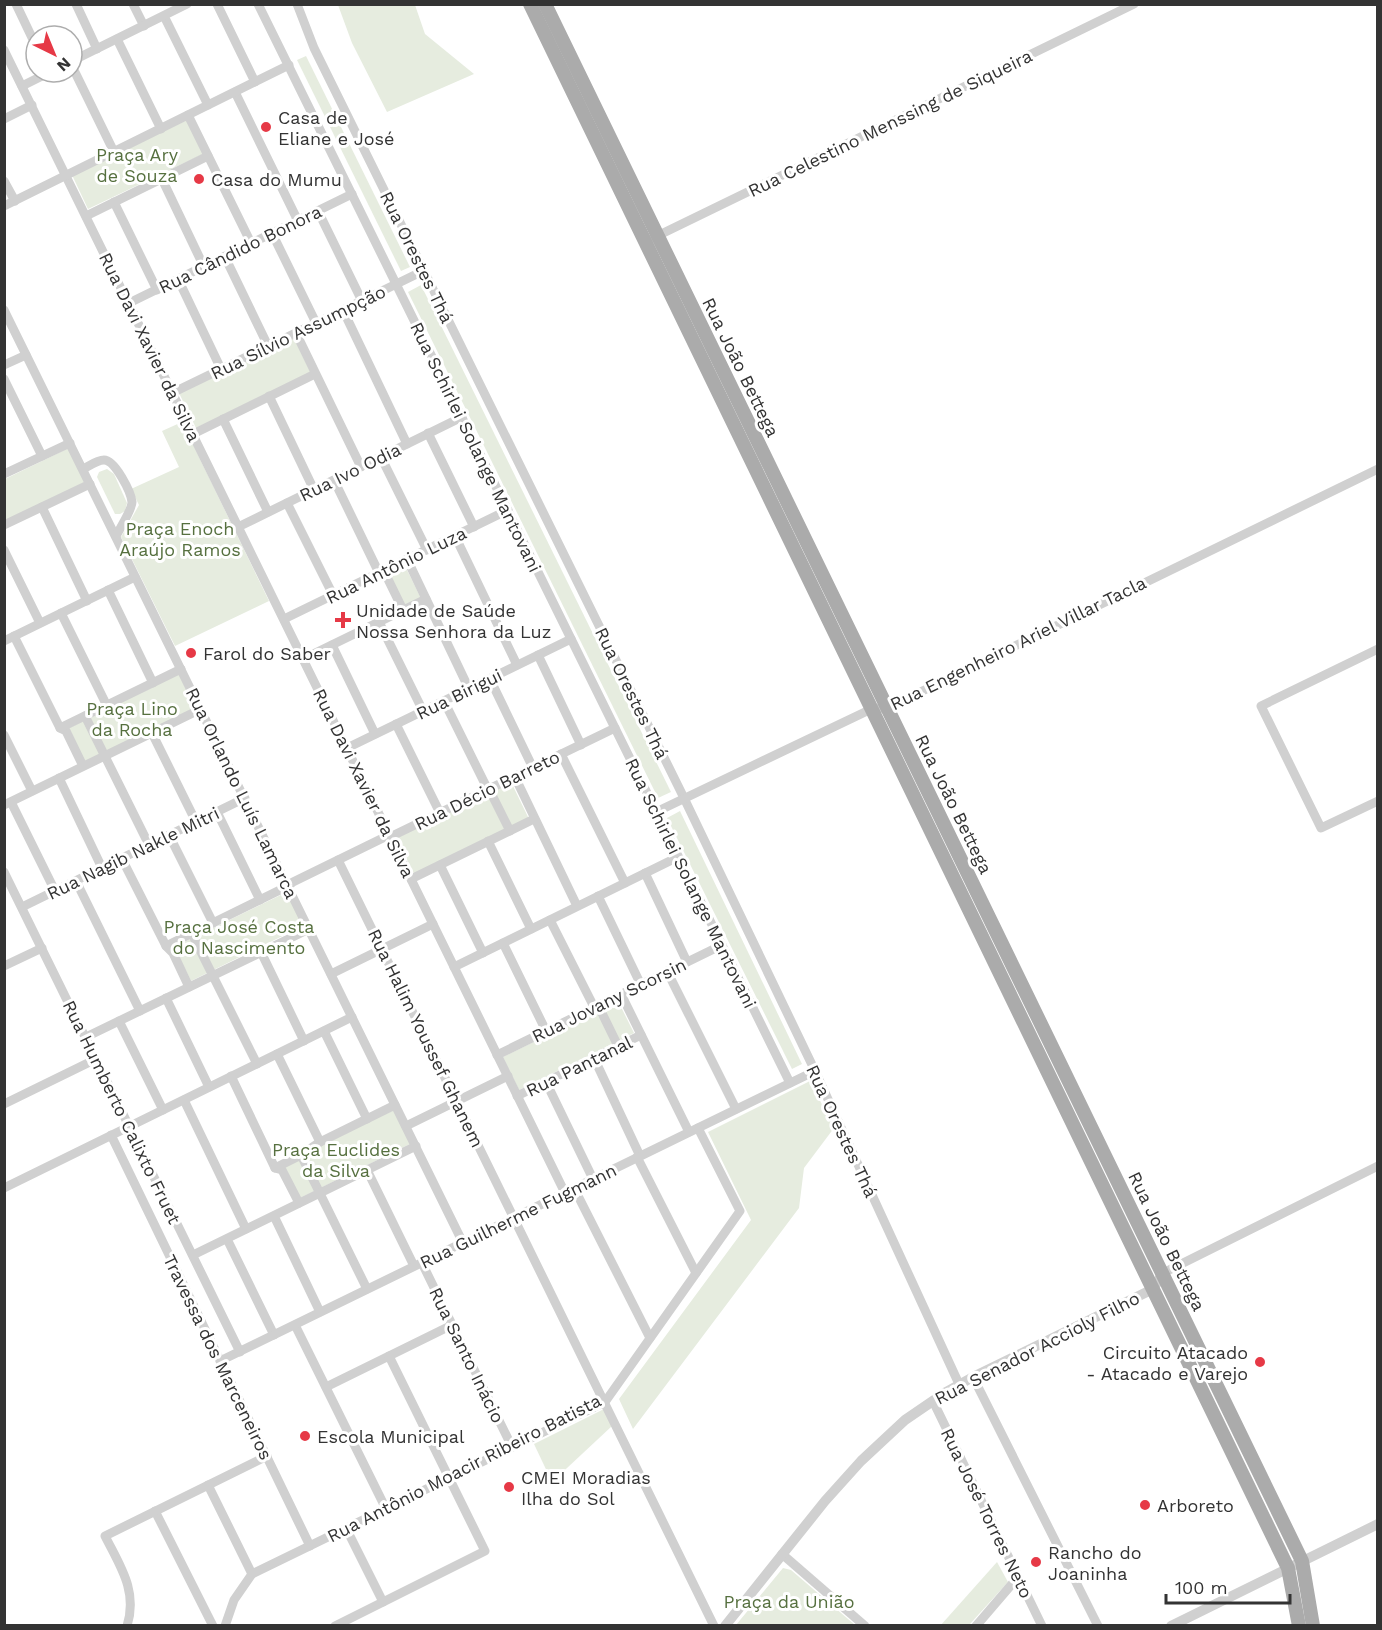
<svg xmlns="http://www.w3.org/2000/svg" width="1382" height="1630" viewBox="0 0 1382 1630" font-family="'Work Sans',sans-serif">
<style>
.green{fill:#e6ecdf}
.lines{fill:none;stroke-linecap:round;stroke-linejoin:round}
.minor{stroke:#d0d0d0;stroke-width:9}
.tertiary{stroke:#d0d0d0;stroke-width:10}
.primary{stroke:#ababab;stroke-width:14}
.poi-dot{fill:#e63946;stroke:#fff;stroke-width:2}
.labels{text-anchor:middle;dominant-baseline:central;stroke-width:6;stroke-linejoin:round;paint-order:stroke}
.poi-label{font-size:18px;fill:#333;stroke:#fff;text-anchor:start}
.street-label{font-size:18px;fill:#333;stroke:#fff}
.park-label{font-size:18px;fill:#56703f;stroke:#fff}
</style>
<rect width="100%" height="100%" fill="#fff"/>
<g class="green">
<path d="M338,5h77l10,29 49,40 -87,38 -35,-69z"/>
<path d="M306,56l104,211 -9,4 -104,-211z"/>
<path d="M187,120l16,34 -115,55 -16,-34z"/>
<path d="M421,285l250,507 -13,6 -250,-506z"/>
<path d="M294,338l17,35 -115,55 -17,-35z"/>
<path d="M182,422l87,179 -94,45 -54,-109 18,-32 -8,-16 48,-22 -17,-36z"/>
<path d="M69,448l16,34 -80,39v-42z"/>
<path d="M107,469l7,5 13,29 -2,8 -5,3h-5l-18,-37 2,-5z"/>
<path d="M404,564l17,34 -16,8 -17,-34z"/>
<path d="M179,674l16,34 -110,54 -16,-34z"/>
<path d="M511,782l18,37 -115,55 -18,-37z"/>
<path d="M680,811l122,253 -10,5 -125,-251z"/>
<path d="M287,892l16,34 -112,55 -17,-34z"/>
<path d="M618,1001l16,32 -115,57 -16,-33z"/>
<path d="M810,1081l24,47 -30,40 -5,40 -166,221 -14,-30 132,-179 -43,-88z"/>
<path d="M394,1110l16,34 -110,54 -16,-31 39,-23z"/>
<path d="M604,1409l8,17 -60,56 -18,-38z"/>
<path d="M997,1562l11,20 -39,43 -29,1z"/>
<path d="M783,1568l8,2 64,55h-119z"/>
</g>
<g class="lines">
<g class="minor">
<path d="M16,4l20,42"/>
<path d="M76,4l21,45"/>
<path d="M133,4l11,22"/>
<path d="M217,4l38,78"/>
<path d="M258,4l532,1079"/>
<path d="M297,4l17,44 370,750 131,273 144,313"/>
<path d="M164,16l44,89"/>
<path d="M117,39l44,90"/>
<path d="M4,50l561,1143"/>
<path d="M72,61l115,-57"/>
<path d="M72,66l42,86"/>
<path d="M22,86l28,-14"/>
<path d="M235,92l63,129"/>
<path d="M188,115l63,128"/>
<path d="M4,119l28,-14"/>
<path d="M162,179l42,88"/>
<path d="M4,181l11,20"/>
<path d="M114,202l43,88"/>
<path d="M4,206l285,-141"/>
<path d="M318,211l44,90"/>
<path d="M86,216l122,-60"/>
<path d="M272,233l44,90"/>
<path d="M653,238l481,-234"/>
<path d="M225,257l43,89"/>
<path d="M178,279l43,90"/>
<path d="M129,303l223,-109"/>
<path d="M4,310l459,933"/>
<path d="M343,310l64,134"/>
<path d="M296,333l65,134"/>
<path d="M4,365l22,-10"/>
<path d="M4,379l38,77"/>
<path d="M172,393l251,-122"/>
<path d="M269,396l45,94"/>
<path d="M223,419l45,93"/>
<path d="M428,433l46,94"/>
<path d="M193,434l122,-60"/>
<path d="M381,457l46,93"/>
<path d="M83,469c6,-3 14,-9 21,-9 11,0 27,32 28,42 0,8 -12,26 -16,34"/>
<path d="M4,474l66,-31"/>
<path d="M334,480l45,93"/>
<path d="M287,503l46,92"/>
<path d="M42,507l45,94"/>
<path d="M4,525l86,-41"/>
<path d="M238,527l224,-110"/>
<path d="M455,536l62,129"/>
<path d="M4,550l36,73"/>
<path d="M407,559l62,130"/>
<path d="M384,571l19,39"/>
<path d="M108,590l45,93"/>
<path d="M61,613l46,93"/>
<path d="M284,619l224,-109"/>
<path d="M379,622l44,89"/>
<path d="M14,636l46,92 6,3 17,35"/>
<path d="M4,641l131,-64"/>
<path d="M332,645l43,89"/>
<path d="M1378,649l-117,57 60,122 57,-27"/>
<path d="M538,655l43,90"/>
<path d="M303,659l123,-60"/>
<path d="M490,679l43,89"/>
<path d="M444,701l44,89"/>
<path d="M85,716l64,129"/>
<path d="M396,724l44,89"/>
<path d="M60,728l121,-59"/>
<path d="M152,733l44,89"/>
<path d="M4,735l28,56"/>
<path d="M347,748l224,-109"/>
<path d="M561,754l64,129"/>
<path d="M515,777l62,129"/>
<path d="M59,778l43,90"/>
<path d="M489,789l21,42"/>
<path d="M11,802l44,89"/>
<path d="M4,805l197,-96"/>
<path d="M217,812l43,88"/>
<path d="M656,812l207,-99 8,-4 16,-1 17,-8 474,-231"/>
<path d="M169,835l44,88"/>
<path d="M488,841l43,88"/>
<path d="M122,859l44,87 7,7 16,34"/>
<path d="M338,860l376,766"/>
<path d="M440,865l43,88"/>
<path d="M4,872l236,480"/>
<path d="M645,873l42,89"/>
<path d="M411,879l123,-60"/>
<path d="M76,881l64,130"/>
<path d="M598,896l43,89"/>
<path d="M22,907l223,-109"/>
<path d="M550,920l44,87"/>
<path d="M192,934l65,130"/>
<path d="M503,943l43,88"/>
<path d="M166,946l122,-60 5,-4 92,-45h5l225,-109"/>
<path d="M261,952l43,89"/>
<path d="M4,966l38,-18"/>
<path d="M454,967l224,-110"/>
<path d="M667,971l69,138"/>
<path d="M331,974l102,-50"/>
<path d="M621,994l68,138"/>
<path d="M166,998l43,89"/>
<path d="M598,1005l20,41"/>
<path d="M119,1021l44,89"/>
<path d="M324,1031l43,88"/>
<path d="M86,1037l223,-108"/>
<path d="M277,1054l43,88"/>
<path d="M497,1055l225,-110"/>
<path d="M594,1058l46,98"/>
<path d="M231,1076l44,92 7,2 17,33"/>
<path d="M546,1082l47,97"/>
<path d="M517,1096l124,-61"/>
<path d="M184,1100l62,129"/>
<path d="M4,1104l92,-45"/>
<path d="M406,1126l102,-50"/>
<path d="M111,1135l199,411"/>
<path d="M301,1155l66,134"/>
<path d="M637,1157l59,116"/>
<path d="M275,1168l26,-13 19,-13 75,-37"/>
<path d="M367,1170l47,96"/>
<path d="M4,1188l348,-171"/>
<path d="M574,1188l76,150"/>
<path d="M274,1216l46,96"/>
<path d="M227,1239l47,96"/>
<path d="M193,1255l223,-109"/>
<path d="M422,1263l90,184"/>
<path d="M1163,1273l215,-107"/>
<path d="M295,1325l91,184"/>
<path d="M220,1361l595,-290"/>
<path d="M973,1377l125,249"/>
<path d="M326,1387l126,-62"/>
<path d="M933,1401l109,225"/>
<path d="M208,1485l44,89"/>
<path d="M155,1511l58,115"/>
<path d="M346,1528l37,74"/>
<path d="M782,1554l83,72"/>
<path d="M127,1626c11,-35 -7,-60 -22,-90l162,-80"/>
<path d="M225,1626l9,-26 18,-26 353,-172 135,-191 -42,-83"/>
<path d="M335,1626l150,-75 -96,-195"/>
<path d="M976,1626l42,-49"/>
</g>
<g class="tertiary">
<path d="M725,1626l100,-125 36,-40 44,-41 41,-28 27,-15 180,-88 10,-16"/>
<path d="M1171,1626l207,-102"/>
</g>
<g class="primary">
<path d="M530,4l758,1564 11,58"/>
<path d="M545,4l757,1557 11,65"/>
</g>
</g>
<g class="poi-dot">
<circle cx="266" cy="127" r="6"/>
<circle cx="199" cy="179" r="6"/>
<path d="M340 611h6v6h6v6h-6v6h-6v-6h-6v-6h6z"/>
<circle cx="191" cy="653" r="6"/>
<circle cx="1260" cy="1362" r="6"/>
<circle cx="305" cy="1436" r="6"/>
<circle cx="509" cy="1487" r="6"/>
<circle cx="1145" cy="1505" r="6"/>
<circle cx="1036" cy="1562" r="6"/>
</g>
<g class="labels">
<g class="poi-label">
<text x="278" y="117">Casa de<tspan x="278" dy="21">Eliane e José</tspan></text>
<text x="211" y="179">Casa do Mumu</text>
<text x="356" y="610">Unidade de Saúde<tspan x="356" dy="21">Nossa Senhora da Luz</tspan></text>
<text x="203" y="653">Farol do Saber</text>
<text x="1248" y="1352" text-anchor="end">Circuito Atacado<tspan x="1248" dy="21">- Atacado e Varejo</tspan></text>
<text x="317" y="1436">Escola Municipal</text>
<text x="521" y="1477">CMEI Moradias<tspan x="521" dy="21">Ilha do Sol</tspan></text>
<text x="1157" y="1505">Arboreto</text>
<text x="1048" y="1552">Rancho do<tspan x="1048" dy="21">Joaninha</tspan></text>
</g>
<g class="street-label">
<text transform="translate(890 123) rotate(-26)">Rua Celestino Menssing de Siqueira</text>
<text transform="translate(240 249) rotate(-26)">Rua Cândido Bonora</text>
<text transform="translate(417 257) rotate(64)">Rua Orestes Thá</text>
<text transform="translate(298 332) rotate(-26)">Rua Sílvio Assumpção</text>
<text transform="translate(150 347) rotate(64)">Rua Davi Xavier da Silva</text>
<text transform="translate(741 367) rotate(64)">Rua João Bettega</text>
<text transform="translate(476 447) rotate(64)">Rua Schirlei Solange Mantovani</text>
<text transform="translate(350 472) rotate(-26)">Rua Ivo Odia</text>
<text transform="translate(396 565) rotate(-26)">Rua Antônio Luza</text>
<text transform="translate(1018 643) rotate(-26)">Rua Engenheiro Ariel Villar Tacla</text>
<text transform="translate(632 693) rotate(64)">Rua Orestes Thá</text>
<text transform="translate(459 694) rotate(-26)">Rua Birigui</text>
<text transform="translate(364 783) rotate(64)">Rua Davi Xavier da Silva</text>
<text transform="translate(487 790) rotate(-26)">Rua Décio Barreto</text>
<text transform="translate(242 793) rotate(64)">Rua Orlando Luís Lamarca</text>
<text transform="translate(954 804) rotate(64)">Rua João Bettega</text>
<text transform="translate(133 853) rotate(-26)">Rua Nagib Nakle Mitri</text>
<text transform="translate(691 883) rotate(64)">Rua Schirlei Solange Mantovani</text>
<text transform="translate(609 1000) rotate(-26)">Rua Jovany Scorsin</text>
<text transform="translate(426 1038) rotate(64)">Rua Halim Youssef Ghanem</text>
<text transform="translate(579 1066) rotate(-26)">Rua Pantanal</text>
<text transform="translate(122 1112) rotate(64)">Rua Humberto Calixto Fruet</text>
<text transform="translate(842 1131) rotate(65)">Rua Orestes Thá</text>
<text transform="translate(518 1216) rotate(-26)">Rua Guilherme Fugmann</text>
<text transform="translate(1167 1241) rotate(64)">Rua João Bettega</text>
<text transform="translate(1037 1348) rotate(-27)">Rua Senador Accioly Filho</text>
<text transform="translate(467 1355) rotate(64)">Rua Santo Inácio</text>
<text transform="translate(218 1357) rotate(64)">Travessa dos Marceneiros</text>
<text transform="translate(464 1468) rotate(-27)">Rua Antônio Moacir Ribeiro Batista</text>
<text transform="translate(987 1513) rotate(64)">Rua José Torres Neto</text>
</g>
<g class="park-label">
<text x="137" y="154">Praça Ary<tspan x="137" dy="21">de Souza</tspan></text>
<text x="180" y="528">Praça Enoch<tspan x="180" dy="21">Araújo Ramos</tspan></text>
<text x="132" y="708">Praça Lino<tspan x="132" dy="21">da Rocha</tspan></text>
<text x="239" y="926">Praça José Costa<tspan x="239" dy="21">do Nascimento</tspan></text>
<text x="336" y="1149">Praça Euclides<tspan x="336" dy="21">da Silva</tspan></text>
<text x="789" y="1601">Praça da União</text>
</g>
</g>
<rect width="1382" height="1630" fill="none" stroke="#333333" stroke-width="12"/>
<g transform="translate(54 54) rotate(137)"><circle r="28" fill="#ffffff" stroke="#adadad" stroke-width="1.5"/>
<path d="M0-4.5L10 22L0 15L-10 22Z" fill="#e63946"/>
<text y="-9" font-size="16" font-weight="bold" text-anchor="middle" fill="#333333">N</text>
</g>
<path d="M1166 1594v9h124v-9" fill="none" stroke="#333333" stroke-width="3"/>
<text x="1175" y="1594" font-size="18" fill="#333333" stroke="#ffffff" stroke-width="4.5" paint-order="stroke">100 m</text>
</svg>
